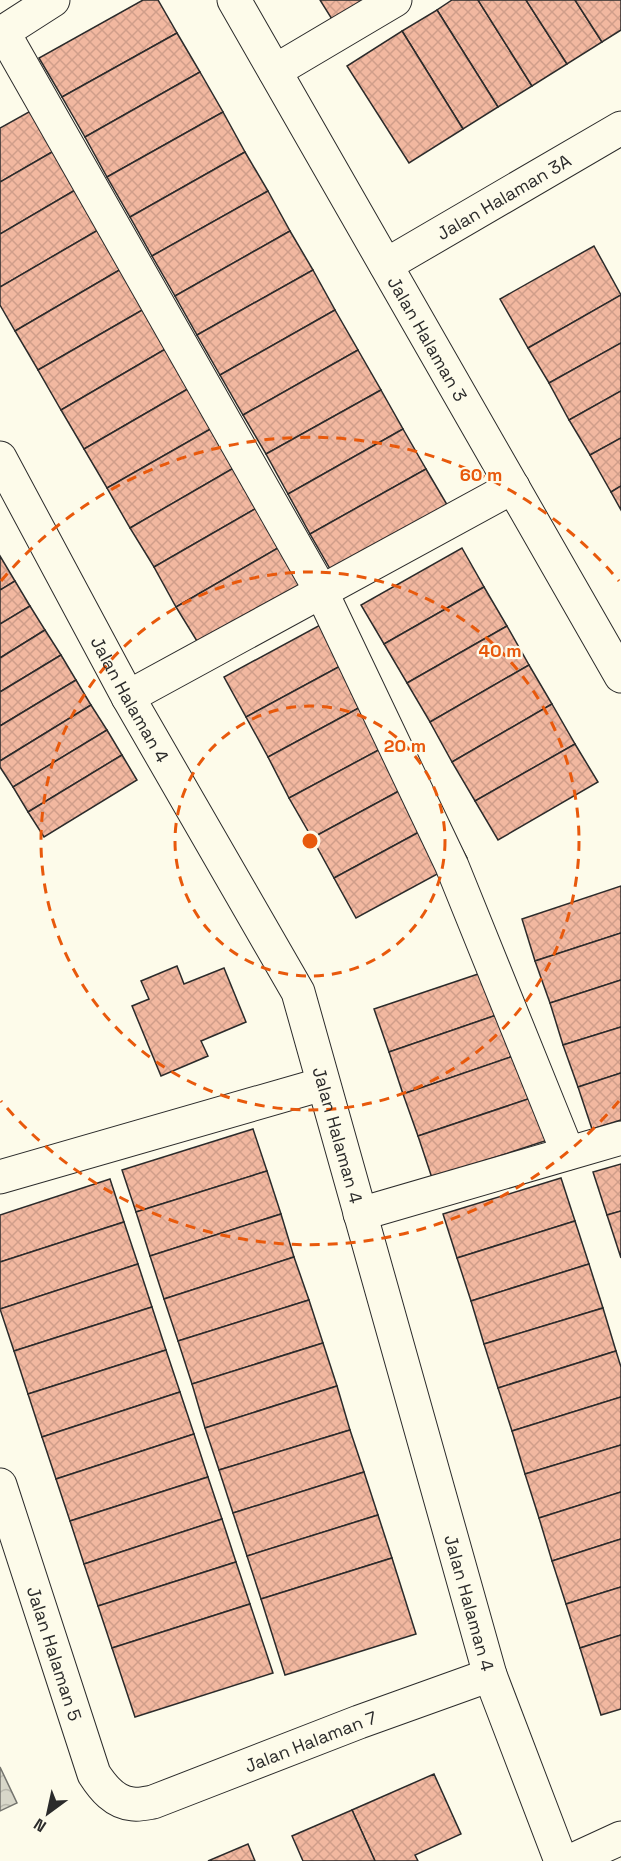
<svg xmlns="http://www.w3.org/2000/svg" width="621" height="1861" viewBox="0 0 621 1861" font-family="'Space Grotesk',sans-serif">
<style>
.water{fill:url(#water-waves);stroke:#74746e;stroke-width:1.5}
.building{fill:url(#building-cross-hatch);stroke:#2b2b2b;stroke-width:1.5}
.lines{fill:none;stroke-linecap:round;stroke-linejoin:round}
.minor-casing{stroke:#2b2b2b;stroke-width:35}
.minor{stroke:#fdfbea;stroke-width:33}
.ring{fill:none;stroke:#e8590c;stroke-width:3;stroke-dasharray:10 8}
.labels{text-anchor:middle;dominant-baseline:central;stroke-width:4.5;stroke-linejoin:round;paint-order:stroke}
.street-label{font-size:18px;fill:#2b2b2b;stroke:#fdfbea}
.centre{fill:#e8590c;stroke:#fdfbea;stroke-width:3}
.ring-label{font-size:18px;text-anchor:middle;font-weight:bold;fill:#e8590c;stroke:#fdfbea;stroke-width:4.5;stroke-linejoin:round;paint-order:stroke}
</style>
<defs>
<pattern id="water-waves" width="16" height="10" patternUnits="userSpaceOnUse" patternTransform="scale(1.5)"><rect width="16" height="10" fill="#d8d7c9"/><path d="M0 5q4-4 8 0t8 0" fill="none" stroke="#bab9ad"/></pattern>
<pattern id="building-cross-hatch" width="8" height="8" patternUnits="userSpaceOnUse" patternTransform="scale(1.5)"><rect width="8" height="8" fill="#f2b8a0"/><path d="M0 0l8 8M0 8l8-8" fill="none" stroke="#d09e8a"/></pattern>
</defs>
<rect width="100%" height="100%" fill="#fdfbea"/>
<path class="water" d="M0,1767l17,36 -17,8z"/>
<g class="building">
<path d="M143,0h15l19,33 -115,64 -23,-39z"/>
<path d="M320,0h54l-39,24z"/>
<path d="M452,0h26l54,86 -34,21 -61,-97z"/>
<path d="M478,0h48l41,64 -35,22z"/>
<path d="M526,0h49l27,42 -35,22z"/>
<path d="M575,0h46v30l-19,12z"/>
<path d="M437,10l61,97 -35,22 -61,-98z"/>
<path d="M402,31l61,98 -54,34 -62,-97z"/>
<path d="M177,33l23,39 -115,65 -23,-40z"/>
<path d="M200,72l23,40 -116,65 -22,-40z"/>
<path d="M36,108l23,40 -59,34v-54z"/>
<path d="M223,112l22,40 -115,65 -23,-40z"/>
<path d="M59,148l23,38 -82,48v-52z"/>
<path d="M245,152l23,39 -116,65 -22,-39z"/>
<path d="M82,186l23,40 -105,61v-53z"/>
<path d="M268,191l22,40 -115,65 -23,-40z"/>
<path d="M105,226l23,39 -113,66 -15,-26v-18z"/>
<path d="M290,231l23,39 -116,65 -22,-39z"/>
<path d="M594,246l27,49 -93,53 -28,-49z"/>
<path d="M128,265l23,40 -113,65 -23,-39z"/>
<path d="M313,270l22,40 -115,65 -23,-40z"/>
<path d="M621,295v48l-72,40 -21,-35z"/>
<path d="M151,305l23,39 -113,66 -23,-40z"/>
<path d="M335,310l23,40 -115,65 -23,-40z"/>
<path d="M621,343v48l-52,29 -20,-37z"/>
<path d="M174,344l24,39 -114,66 -23,-39z"/>
<path d="M358,350l23,40 -115,64 -23,-39z"/>
<path d="M198,383l23,40 -114,65 -23,-39z"/>
<path d="M381,390l22,39 -115,65 -22,-40z"/>
<path d="M621,391v47l-31,17 -21,-35z"/>
<path d="M221,423l23,39 -114,66 -23,-40z"/>
<path d="M403,429l23,40 -116,65 -22,-40z"/>
<path d="M621,438v48l-10,6 -21,-37z"/>
<path d="M244,462l23,40 -113,65 -24,-39z"/>
<path d="M426,469l23,39 -116,66 -23,-40z"/>
<path d="M621,486v24l-10,-18z"/>
<path d="M267,502l23,39 -114,66 -22,-40z"/>
<path d="M290,541l23,40 -113,65 -24,-39z"/>
<path d="M462,548l22,39 -100,57 -23,-39z"/>
<path d="M0,556l15,25 -15,9z"/>
<path d="M15,581l15,25 -30,18v-34z"/>
<path d="M484,587l23,39 -100,57 -23,-39z"/>
<path d="M30,606l15,24 -45,28v-34z"/>
<path d="M335,617l22,40 -111,60 -22,-40z"/>
<path d="M507,626l22,39 -99,57 -23,-39z"/>
<path d="M45,630l16,25 -61,37v-34z"/>
<path d="M61,655l15,25 -76,46v-34z"/>
<path d="M357,657l22,40 -111,60 -22,-40z"/>
<path d="M529,665l23,39 -100,58 -22,-40z"/>
<path d="M76,680l15,25 -91,56v-35z"/>
<path d="M379,697l22,41 -112,60 -21,-41z"/>
<path d="M552,704l23,40 -100,57 -23,-39z"/>
<path d="M91,705l16,25 -94,57 -13,-20v-6z"/>
<path d="M107,730l15,25 -94,57 -15,-25z"/>
<path d="M401,738l22,40 -111,60 -23,-40z"/>
<path d="M575,744l23,38 -100,58 -23,-39z"/>
<path d="M122,755l15,25 -93,57 -16,-25z"/>
<path d="M423,778l22,40 -111,60 -22,-40z"/>
<path d="M445,818l22,40 -111,60 -22,-40z"/>
<path d="M621,886v47l-86,28 -13,-42z"/>
<path d="M621,933v47l-71,23 -15,-42z"/>
<path d="M177,966l7,18 40,-16 22,54 -45,19 7,15 -47,20 -29,-70 17,-7 -8,-18z"/>
<path d="M499,967l15,42 -125,43 -15,-43z"/>
<path d="M621,980v47l-58,18 -13,-42z"/>
<path d="M514,1009l14,42 -125,43 -14,-42z"/>
<path d="M621,1027v46l-43,14 -15,-42z"/>
<path d="M528,1051l15,43 -125,42 -15,-42z"/>
<path d="M621,1073v47l-29,9 -14,-42z"/>
<path d="M543,1094l14,43 -125,41 -14,-42z"/>
<path d="M253,1129l14,42 -131,41 -14,-42z"/>
<path d="M621,1164v47l-14,4 -14,-43z"/>
<path d="M267,1171l14,43 -131,42 -14,-44z"/>
<path d="M561,1178l14,43 -118,37 -14,-44z"/>
<path d="M110,1179l14,43 -124,40v-47z"/>
<path d="M621,1211v47l-14,-43z"/>
<path d="M281,1214l13,43 -130,42 -14,-43z"/>
<path d="M575,1221l14,43 -118,37 -14,-43z"/>
<path d="M124,1222l14,42 -138,45v-47z"/>
<path d="M294,1257l15,43 -131,41 -14,-42z"/>
<path d="M138,1264l14,43 -138,44 -14,-42z"/>
<path d="M589,1264l14,44 -119,36 -13,-43z"/>
<path d="M309,1300l14,43 -131,41 -14,-43z"/>
<path d="M152,1307l14,43 -138,44 -14,-43z"/>
<path d="M603,1308l13,43 -118,37 -14,-44z"/>
<path d="M323,1343l14,43 -132,42 -13,-44z"/>
<path d="M166,1350l14,42 -138,45 -14,-43z"/>
<path d="M616,1351l5,16v30l-109,34 -14,-43z"/>
<path d="M337,1386l13,44 -131,40 -14,-42z"/>
<path d="M180,1392l14,42 -138,45 -14,-42z"/>
<path d="M621,1397v48l-96,29 -13,-43z"/>
<path d="M350,1430l14,42 -131,41 -14,-43z"/>
<path d="M194,1434l14,43 -138,44 -14,-42z"/>
<path d="M621,1445v47l-82,26 -14,-44z"/>
<path d="M364,1472l14,43 -131,41 -14,-43z"/>
<path d="M208,1477l14,42 -138,45 -14,-43z"/>
<path d="M621,1492v47l-69,22 -13,-43z"/>
<path d="M378,1515l14,43 -131,41 -14,-43z"/>
<path d="M222,1519l14,43 -138,44 -14,-42z"/>
<path d="M621,1539v48l-55,17 -14,-43z"/>
<path d="M392,1558l24,76 -131,41 -24,-76z"/>
<path d="M236,1562l14,42 -138,44 -14,-42z"/>
<path d="M621,1587v48l-41,13 -14,-44z"/>
<path d="M250,1604l23,69 -138,44 -23,-69z"/>
<path d="M621,1635v74l-20,6 -21,-67z"/>
<path d="M434,1774l27,60 -46,21 3,6h-43l-23,-51z"/>
<path d="M352,1810l23,51h-72l-11,-25z"/>
<path d="M248,1844l7,17h-47z"/>
</g>
<g class="lines">
<defs>
<g id="minor">
<path id="s1" d="M234,0l387,676"/>
<path d="M3,32l318,559 131,275 116,287"/>
<path d="M0,34l53,-34"/>
<path d="M275,71l120,-71"/>
<path id="s2" d="M386,265l235,-137"/>
<path id="s3" d="M0,458l128,239 170,295 192,683 71,186"/>
<path d="M128,697l385,-210"/>
<path d="M0,1177l323,-93"/>
<path d="M360,1214l261,-76"/>
<path id="s4" d="M0,1485l94,289c9,14 21,29 39,30 6,1 14,-1 20,-2l206,-80 131,-47"/>
<path d="M571,1861l50,-23"/>
</g>
</defs>
<use href="#minor" class="minor-casing"/>
<use href="#minor" class="minor"/>
</g>
<g class="ring">
<circle cx="310" cy="841" r="135"/>
<circle cx="310" cy="841" r="269"/>
<path d="M619 1101A404 404 0 0 1 1 1101M1 581A404 404 0 0 1 619 581"/>
</g>
<g class="labels">
<g class="street-label">
<text stroke="none"><textPath href="#s2" startOffset="136">Jalan Halaman 3A</textPath></text>
<text stroke="none"><textPath href="#s1" startOffset="390">Jalan Halaman 3</textPath></text>
<text stroke="none"><textPath href="#s3" startOffset="274">Jalan Halaman 4</textPath></text>
<text stroke="none"><textPath href="#s3" startOffset="760">Jalan Halaman 4</textPath></text>
<text stroke="none"><textPath href="#s3" startOffset="1246">Jalan Halaman 4</textPath></text>
<text stroke="none"><textPath href="#s4" startOffset="177">Jalan Halaman 5</textPath></text>
<text stroke="none"><textPath href="#s4" startOffset="544">Jalan Halaman 7</textPath></text>
</g>
</g>
<circle cx="310" cy="841" r="9" class="centre"/>
<g class="ring-label">
<text x="481" y="481">60 m</text>
<text x="500" y="657">40 m</text>
<text x="405" y="752">20 m</text>
</g>
<g transform="translate(48 1813) rotate(213)" stroke="#fdfbea" stroke-width="4.5" paint-order="stroke">
<path d="M0-4.5L10 22L0 15L-10 22Z" fill="#2b2b2b"/>
<text y="-9" font-size="16" font-weight="bold" text-anchor="middle" fill="#2b2b2b">N</text>
</g>
</svg>
